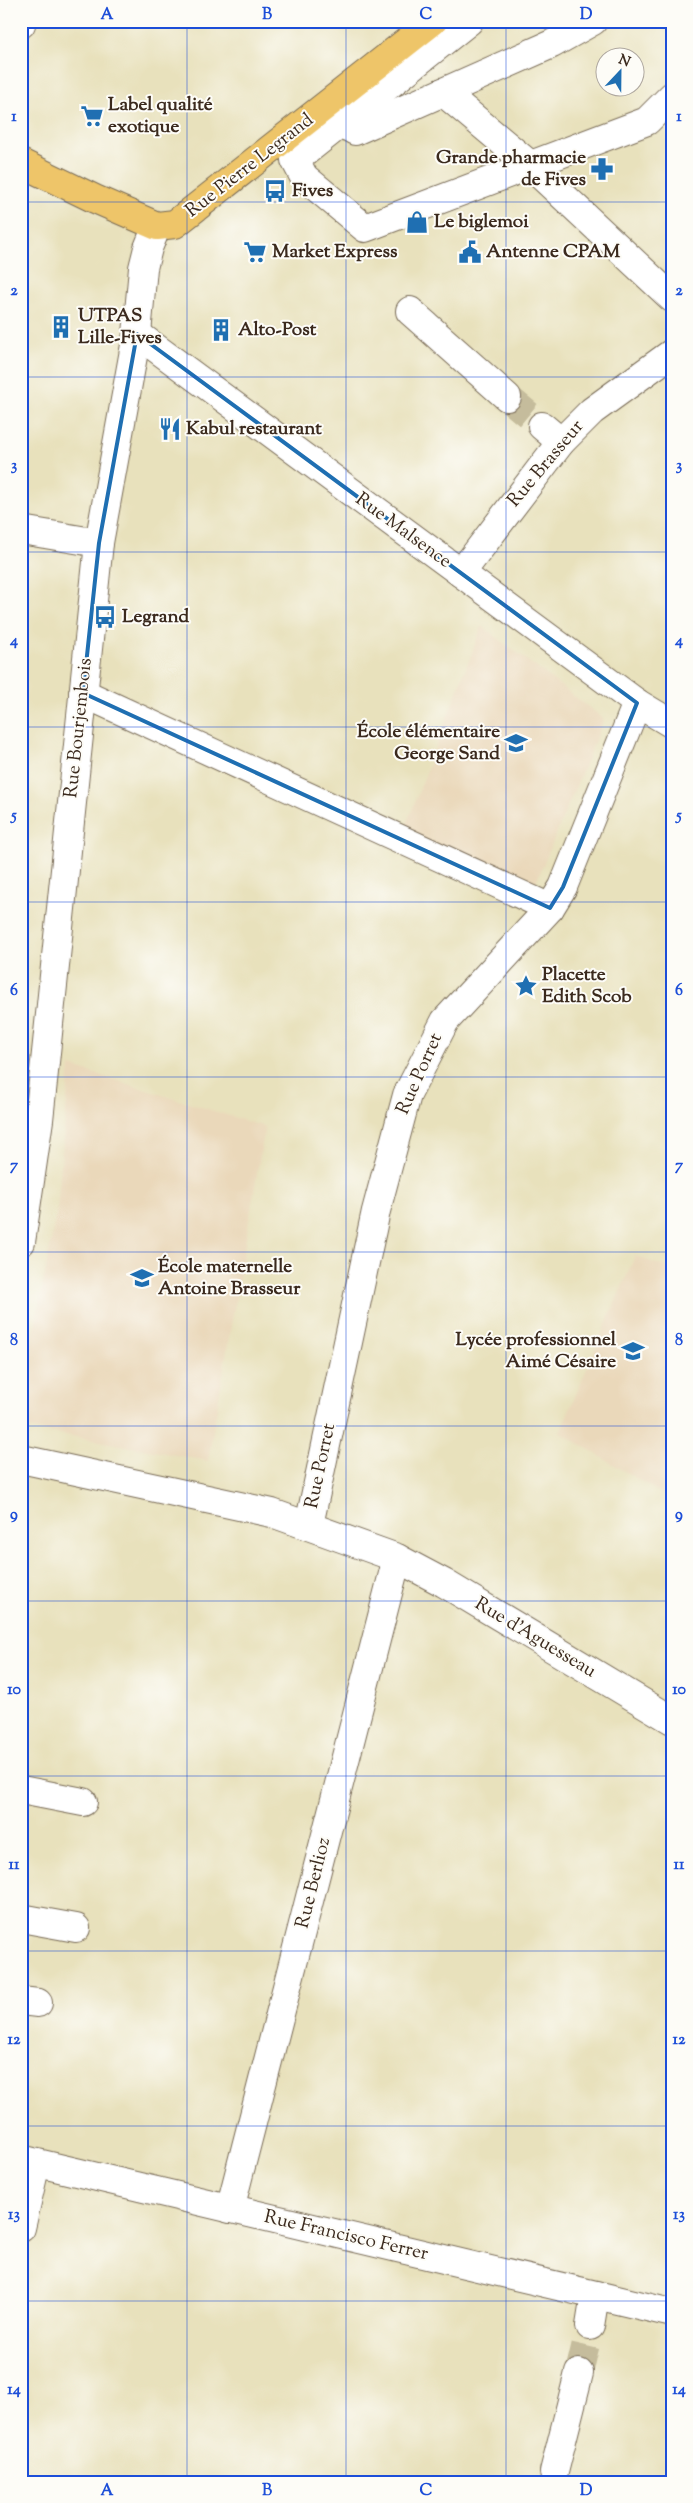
<svg xmlns="http://www.w3.org/2000/svg" width="693" height="2503" viewBox="0 0 693 2503" font-family="'Sorts Mill Goudy',serif">
<style>
.built{fill:#ead8ba}
.lines{fill:none;stroke-linecap:round;stroke-linejoin:round}
.minor-tunnel{stroke:#c5bc9c;stroke-width:28;stroke-dasharray:28 14;stroke-linecap:butt}
.minor-casing{stroke:#786a55;stroke-width:30}
.major-casing{stroke:#786a55;stroke-width:30}
.minor{stroke:#fff;stroke-width:28}
.major{stroke:#eec569;stroke-width:28}
.marked{fill:none;stroke:#1f6fb2;stroke-width:4;stroke-linejoin:round}
.grid{fill:none;stroke:#1d4ed8;stroke-width:1;stroke-opacity:0.55}
.labels{text-anchor:middle;dominant-baseline:central;stroke-width:4;stroke-linejoin:round;paint-order:stroke}
.poi-label{font-size:19px;font-weight:bold;fill:#3b2a1e;stroke:#fdfcf7;text-anchor:start}
.street-label{font-size:19px;fill:#3b2a1e;stroke:#fdfcf7}
.neatline{fill:none;stroke:#1d4ed8;stroke-width:2}
.grid-label{font-size:16px;text-anchor:middle;font-weight:bold;fill:#1d4ed8}
</style>
<rect width="100%" height="100%" fill="#fdfcf7"/>
<filter id="ink" filterUnits="userSpaceOnUse"><feTurbulence type="fractalNoise" baseFrequency=".02" numOctaves="2"/><feDisplacementMap in="SourceGraphic" scale="10" xChannelSelector="R" yChannelSelector="G"/><feConvolveMatrix kernelMatrix="1 2 1 2 8 2 1 2 1" color-interpolation-filters="sRGB"/></filter>
<filter id="wash" filterUnits="userSpaceOnUse"><feTurbulence type="fractalNoise" baseFrequency=".0096" numOctaves="4" result="noise"/><feDisplacementMap in="SourceGraphic" scale="20" xChannelSelector="R" yChannelSelector="G"/><feGaussianBlur stdDeviation="1.12" result="paint"/><feColorMatrix in="noise" values="0 0 0 0 0 0 0 0 0 0 0 0 0 0 0 0 0 1.4 0 .05"/><feComposite in="paint" operator="in"/></filter>
<g filter="url(#wash)">
<rect width="100%" height="100%" fill="#e8e1bc"/>
<g class="built">
<path d="M482,626l122,93 -72,173 -129,-59z"/>
<path d="M70,1066l195,61 -57,334 -187,-34v-26l36,-192z"/>
<path d="M635,1256l37,13v231l-112,-68z"/>
</g>
</g>
<g filter="url(#ink)">
<g class="lines">
<g class="minor-tunnel">
<path d="M507,397l35,29"/>
<path d="M579,2373l11,-47"/>
</g>
<defs>
<g id="minor">
<path d="M469,21l-174,139 9,17 61,51 282,-107 25,-25"/>
<path d="M21,24l1,-3"/>
<path d="M443,92l87,73 142,133"/>
<path d="M336,120l19,11 197,-87 41,-23"/>
<path d="M410,311l97,86"/>
<path d="M137,334l500,369 35,21"/>
<path d="M542,426l19,16"/>
<path d="M21,530l78,13"/>
<path d="M461,573l100,-131 31,-31 80,-58"/>
<path d="M83,693l467,215"/>
<path d="M21,1242l18,-122 60,-577 38,-209 6,-66 5,-20 9,-22"/>
<path d="M21,1459l251,54 125,45 47,25 228,137"/>
<path d="M309,1525l67,-314 31,-116 38,-74 105,-113 13,-21 74,-184"/>
<path d="M21,1790l62,12"/>
<path d="M21,1918l55,10"/>
<path d="M21,2001l17,2"/>
<path d="M21,2159l651,154"/>
<path d="M230,2209l167,-651"/>
<path d="M21,2228l15,-65"/>
<path d="M590,2326l5,-31"/>
<path d="M554,2472l25,-99"/>
</g>
<path id="major" d="M21,163l74,36 62,27 18,-2 258,-203"/>
</defs>
<use href="#minor" class="minor-casing"/>
<use href="#major" class="major-casing"/>
<use href="#minor" class="minor"/>
<use href="#major" class="major"/>
</g>
</g>
<path class="marked" d="M137,334l500,369 -74,184 -13,21 -467,-215 16,-150z"/>
<path class="grid" d="M187,21v2461M346,21v2461M506,21v2461M21,202h651M21,377h651M21,552h651M21,727h651M21,902h651M21,1077h651M21,1252h651M21,1426h651M21,1601h651M21,1776h651M21,1951h651M21,2126h651M21,2301h651"/>
<defs>
<symbol id="supermarket-bare" viewBox="-9 -9 18 18"><path d="M-6-5.5h2.5l.6 2H6L4.5 2H-2.5L-4.4-4H-6ZM-1.5 3.2a1.3 1.3 0 1 0 .1 0ZM3 3.2a1.3 1.3 0 1 0 .1 0Z" fill="#1f6fb2" stroke="#fdfcf7" stroke-width="2.5" paint-order="stroke"/></symbol>
<symbol id="pharmacy-bare" viewBox="-9 -9 18 18"><path d="M-2-6h4v4h4v4h-4v4h-4v-4h-4v-4h4Z" fill="#1f6fb2" stroke="#fdfcf7" stroke-width="2.5" paint-order="stroke"/></symbol>
<symbol id="bus-bare" viewBox="-9 -9 18 18"><path d="M-5-6H5V4H4V6H2V4H-2V6H-4V4H-5ZM-3.5-4V0h7V-4ZM-3.5 1.2v1.5H-2V1.2ZM2 1.2v1.5H3.5V1.2Z" fill="#1f6fb2" stroke="#fdfcf7" stroke-width="2.5" paint-order="stroke"/></symbol>
<symbol id="shop-bare" viewBox="-9 -9 18 18"><path d="M-5-2.5h2.3a2.7 3.5 0 0 1 5.4 0H5L5.5 6h-11ZM-1.5-2.5h3a1.5 2.3 0 0 0-3 0Z" fill="#1f6fb2" stroke="#fdfcf7" stroke-width="2.5" paint-order="stroke"/></symbol>
<symbol id="civic-bare" viewBox="-9 -9 18 18"><path d="M-.6-6.5H3V-4.5H.6V-3L4-1V1h2V6H-6V1h2V-1L-.6-3ZM-1.2 2.5V6h2.4V2.5Z" fill="#1f6fb2" stroke="#fdfcf7" stroke-width="2.5" paint-order="stroke"/></symbol>
<symbol id="building-bare" viewBox="-9 -9 18 18"><path d="M-4-6H4V6H1V3H-1V6H-4ZM-2.5-4.3h1.7v1.8h-1.7ZM.8-4.3h1.7v1.8H.8ZM-2.5-1h1.7V.8h-1.7ZM.8-1h1.7V.8H.8Z" fill="#1f6fb2" stroke="#fdfcf7" stroke-width="2.5" paint-order="stroke"/></symbol>
<symbol id="restaurant-bare" viewBox="-9 -9 18 18"><path d="M-5-6h1v4h1v-4h1v4h1v-4h1v5L-1.5 .5V6h-2V.5L-5-1ZM5-6V6H3V1.5H1.5Q1.5-4 5-6Z" fill="#1f6fb2" stroke="#fdfcf7" stroke-width="2.5" paint-order="stroke"/></symbol>
<symbol id="school-bare" viewBox="-9 -9 18 18"><path d="M0-5L7-2L0 1L-7-2ZM-4 1L0 2.5L4 1V4Q0 6-4 4Z" fill="#1f6fb2" stroke="#fdfcf7" stroke-width="2.5" paint-order="stroke"/></symbol>
<symbol id="sight-bare" viewBox="-9 -9 18 18"><path d="M0-6L1.8-2.2L6-1.7L2.9 1.2L3.7 5.4L0 3.3L-3.7 5.4L-2.9 1.2L-6-1.7L-1.8-2.2Z" fill="#1f6fb2" stroke="#fdfcf7" stroke-width="2.5" paint-order="stroke"/></symbol>
</defs>
<g fill-rule="evenodd">
<use href="#supermarket-bare" x="76" y="100" width="32" height="32"/>
<use href="#pharmacy-bare" x="586" y="153" width="32" height="32"/>
<use href="#bus-bare" x="259" y="175" width="32" height="32"/>
<use href="#shop-bare" x="401" y="206" width="32" height="32"/>
<use href="#supermarket-bare" x="239" y="236" width="32" height="32"/>
<use href="#civic-bare" x="454" y="236" width="32" height="32"/>
<use href="#building-bare" x="45" y="311" width="32" height="32"/>
<use href="#building-bare" x="205" y="314" width="32" height="32"/>
<use href="#restaurant-bare" x="154" y="413" width="32" height="32"/>
<use href="#bus-bare" x="89" y="601" width="32" height="32"/>
<use href="#school-bare" x="500" y="727" width="32" height="32"/>
<use href="#sight-bare" x="510" y="970" width="32" height="32"/>
<use href="#school-bare" x="126" y="1262" width="32" height="32"/>
<use href="#school-bare" x="617" y="1335" width="32" height="32"/>
</g>
<g class="labels">
<g class="poi-label">
<text x="108" y="105">Label qualité<tspan x="108" dy="22">exotique</tspan></text>
<text x="586" y="158" text-anchor="end">Grande pharmacie<tspan x="586" dy="22">de Fives</tspan></text>
<text x="292" y="191">Fives</text>
<text x="434" y="222">Le biglemoi</text>
<text x="272" y="252">Market Express</text>
<text x="486" y="252">Antenne CPAM</text>
<text x="78" y="316">UTPAS<tspan x="78" dy="22">Lille-Fives</tspan></text>
<text x="238" y="330">Alto-Post</text>
<text x="186" y="429">Kabul restaurant</text>
<text x="122" y="617">Legrand</text>
<text x="500" y="732" text-anchor="end">École élémentaire<tspan x="500" dy="22">George Sand</tspan></text>
<text x="542" y="975">Placette<tspan x="542" dy="22">Edith Scob</tspan></text>
<text x="158" y="1267">École maternelle<tspan x="158" dy="22">Antoine Brasseur</tspan></text>
<text x="616" y="1340" text-anchor="end">Lycée professionnel<tspan x="616" dy="22">Aimé Césaire</tspan></text>
</g>
<g class="street-label">
<text transform="translate(250 166) rotate(-38)">Rue Pierre Legrand</text>
<text transform="translate(546 464) rotate(-50)">Rue Brasseur</text>
<text transform="translate(403 531) rotate(36)">Rue Malsence</text>
<text transform="translate(79 728) rotate(-84)">Rue Bourjembois</text>
<text transform="translate(420 1074) rotate(-66)">Rue Porret</text>
<text transform="translate(321 1466) rotate(-78)">Rue Porret</text>
<text transform="translate(535 1638) rotate(31)">Rue d'Aguesseau</text>
<text transform="translate(314 1883) rotate(-76)">Rue Berlioz</text>
<text transform="translate(346 2236) rotate(13)">Rue Francisco Ferrer</text>
</g>
</g>
<rect width="693" height="2503" fill="none" stroke="#fdfcf7" stroke-width="55"/>
<g transform="translate(620 72) rotate(22)"><circle r="24" fill="#fdfcf7" stroke="#afa8a0"/>
<path d="M0-4L9 19L0 12L-9 19Z" fill="#1f6fb2"/>
<text y="-8" font-size="14" font-weight="bold" text-anchor="middle" fill="#3b2a1e">N</text>
</g>
<rect x="28" y="28" width="638" height="2448" class="neatline"/>
<g class="grid-label">
<text x="107" y="19">A</text>
<text x="267" y="19">B</text>
<text x="426" y="19">C</text>
<text x="586" y="19">D</text>
<text x="14" y="121">1</text>
<text x="679" y="121">1</text>
<text x="14" y="295">2</text>
<text x="679" y="295">2</text>
<text x="14" y="470">3</text>
<text x="679" y="470">3</text>
<text x="14" y="645">4</text>
<text x="679" y="645">4</text>
<text x="14" y="820">5</text>
<text x="679" y="820">5</text>
<text x="14" y="995">6</text>
<text x="679" y="995">6</text>
<text x="14" y="1170">7</text>
<text x="679" y="1170">7</text>
<text x="14" y="1345">8</text>
<text x="679" y="1345">8</text>
<text x="14" y="1519">9</text>
<text x="679" y="1519">9</text>
<text x="14" y="1694">10</text>
<text x="679" y="1694">10</text>
<text x="14" y="1869">11</text>
<text x="679" y="1869">11</text>
<text x="14" y="2044">12</text>
<text x="679" y="2044">12</text>
<text x="14" y="2219">13</text>
<text x="679" y="2219">13</text>
<text x="14" y="2394">14</text>
<text x="679" y="2394">14</text>
<text x="107" y="2495">A</text>
<text x="267" y="2495">B</text>
<text x="426" y="2495">C</text>
<text x="586" y="2495">D</text>
</g>
</svg>
